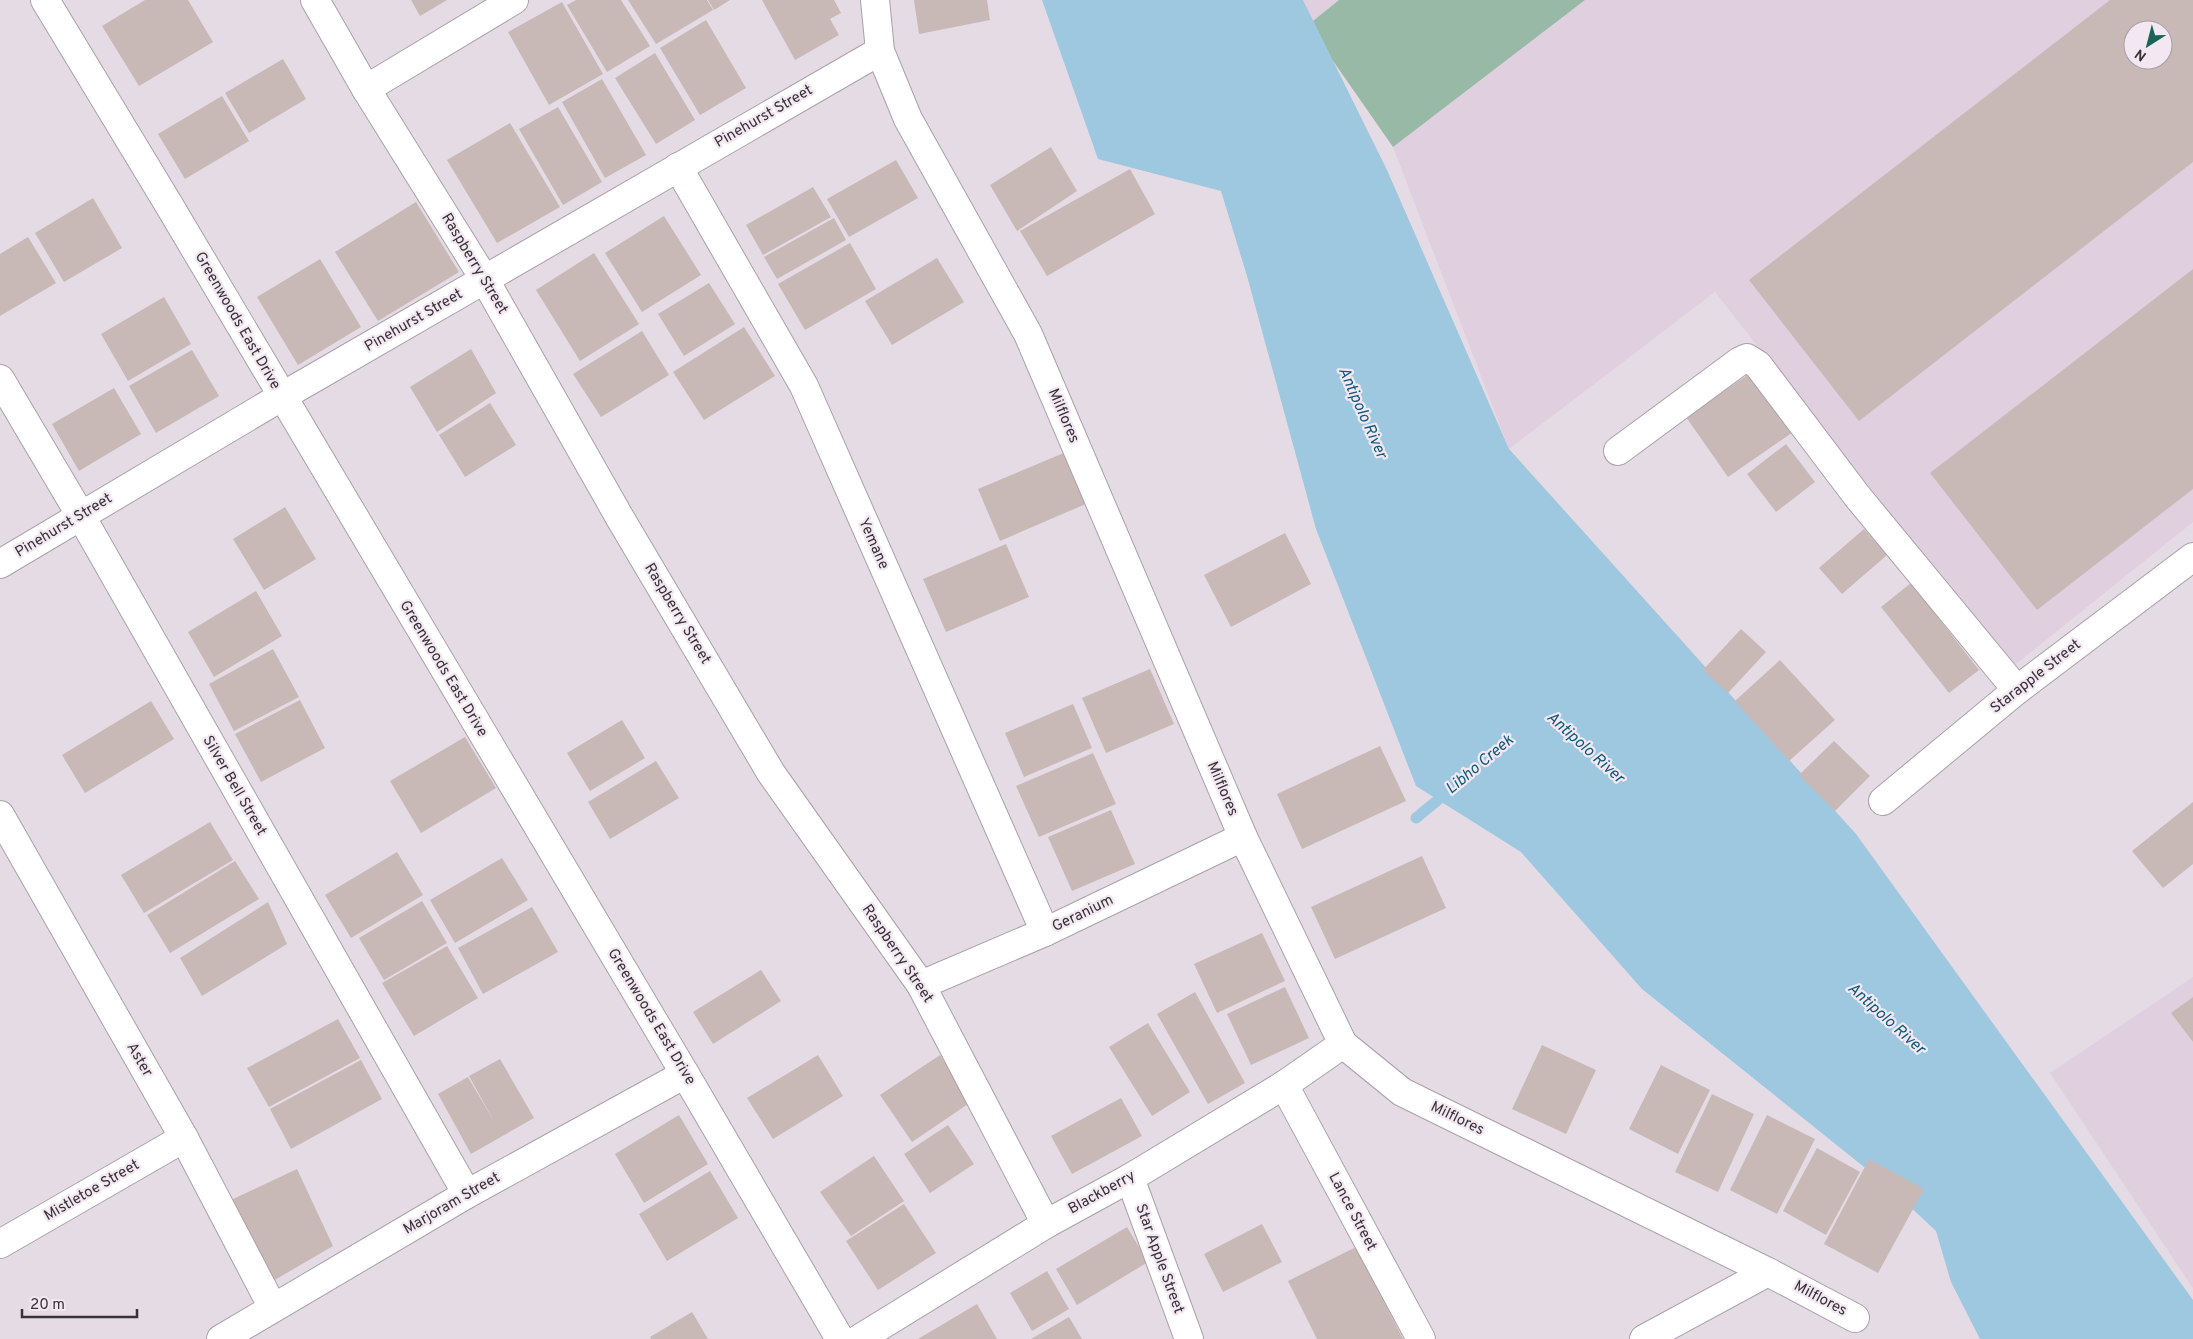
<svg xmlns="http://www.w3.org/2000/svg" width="2193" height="1339" viewBox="0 0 2193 1339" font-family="Overpass,sans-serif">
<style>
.built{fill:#e0cfdf;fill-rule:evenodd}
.green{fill:#98b9a6}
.water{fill:#9ec8df}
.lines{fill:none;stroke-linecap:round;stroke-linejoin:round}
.stream{stroke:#9ec8df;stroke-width:11}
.building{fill:#c8b9b7;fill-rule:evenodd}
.minor-casing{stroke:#aaa0a9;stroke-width:30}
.minor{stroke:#fff;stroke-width:28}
.labels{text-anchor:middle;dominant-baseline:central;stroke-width:4.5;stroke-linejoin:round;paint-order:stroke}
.street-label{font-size:15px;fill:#363236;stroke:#f3e8f2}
.water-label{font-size:16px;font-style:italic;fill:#0d5a79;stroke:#f3e8f2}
</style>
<rect width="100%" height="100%" fill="#e5dbe5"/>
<g class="built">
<path d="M1303,0h36l-26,21z"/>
<path d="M1585,0h608v522l-182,146 -296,-376 -206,157 -116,-302zM2133,30h30v30h-30z"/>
<path d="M2193,977v311l-143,-215z"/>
</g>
<path class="green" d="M1339,0h246l-192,147 -62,-89 -18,-37z"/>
<path class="water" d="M1042,0h261l84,170 122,279 347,385 337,466v39h-213l-29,-57 -15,-51 -47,-44 -247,-198 -121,-137 -105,-66 -100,-257 -69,-253 -26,-85 -123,-32z"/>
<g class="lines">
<path class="stream" d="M1416,818l34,-28"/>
</g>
<g class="building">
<path d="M145,0h43l25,42 -74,44 -37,-60z"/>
<path d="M411,0h36l-27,16z"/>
<path d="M576,0h45l29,46 -43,26 -40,-67z"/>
<path d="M628,0h79l6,10 -57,34z"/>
<path d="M708,0h22l-16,10z"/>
<path d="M762,0h72l7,13 -11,6 9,16 -44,25z"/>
<path d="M914,0h73l3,20 -71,14z"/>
<path d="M2110,0h83v162l-334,259 -110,-141zM2133,30h30v30h-30z"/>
<path d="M562,2l41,72 -54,31 -41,-73z"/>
<path d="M706,20l40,68 -46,27 -40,-67z"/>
<path d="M655,53l40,67 -39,24 -41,-66z"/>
<path d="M283,59l23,40 -57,34 -24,-40z"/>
<path d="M602,79l44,76 -41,23 -43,-76z"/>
<path d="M222,96l27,45 -64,38 -27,-45z"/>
<path d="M558,107l44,75 -39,23 -44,-76z"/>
<path d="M510,123l50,84 -63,36 -50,-83z"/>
<path d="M1051,147l26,44 -60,40 -27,-46z"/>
<path d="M896,160l22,38 -69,39 -22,-38z"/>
<path d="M1130,169l25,45 -108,62 -27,-45z"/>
<path d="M813,187l18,30 -68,38 -17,-30z"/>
<path d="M93,198l29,50 -58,34 -29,-49z"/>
<path d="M416,202l43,70 -81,49 -43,-69z"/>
<path d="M664,216l37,59 -59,37 -37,-59z"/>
<path d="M834,218l12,22 -69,39 -13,-22z"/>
<path d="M28,237l28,46 -56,33v-62z"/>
<path d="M850,243l26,46 -71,41 -27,-46z"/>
<path d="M594,253l45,71 -59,37 -44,-71z"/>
<path d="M937,258l27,44 -72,43 -27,-44z"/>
<path d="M320,259l41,68 -63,38 -41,-68z"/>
<path d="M2193,269v220l-156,121 -107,-137z"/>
<path d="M709,283l26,41 -51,32 -26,-42z"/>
<path d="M164,297l27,47 -63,37 -27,-47z"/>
<path d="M744,327l31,49 -71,44 -31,-48z"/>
<path d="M642,331l27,44 -68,42 -28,-43z"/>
<path d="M471,349l25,44 -59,39 -27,-45z"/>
<path d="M192,350l27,46 -63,37 -27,-47z"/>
<path d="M1752,372l41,60 -65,45 -42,-60z"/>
<path d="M114,388l27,46 -62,37 -27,-47z"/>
<path d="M490,403l26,42 -51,32 -26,-42z"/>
<path d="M1786,444l29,38 -39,30 -29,-38z"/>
<path d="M1066,452l22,51 -88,38 -22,-52z"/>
<path d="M285,507l31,52 -52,31 -31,-51z"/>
<path d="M1864,529l23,26 -45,39 -23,-26z"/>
<path d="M1285,533l26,51 -80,43 -27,-52z"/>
<path d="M1006,544l23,53 -83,35 -23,-53z"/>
<path d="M1911,583l68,87 -30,23 -68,-86z"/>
<path d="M256,591l26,45 -68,41 -26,-45z"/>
<path d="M1741,629l25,23 -38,41 -25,-23z"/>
<path d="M273,649l26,48 -65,34 -25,-47z"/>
<path d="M1780,660l55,60 -46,41 -54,-60z"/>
<path d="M1150,669l24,55 -68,29 -24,-55z"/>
<path d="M300,700l25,48 -64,34 -26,-48z"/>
<path d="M151,701l23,38 -89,54 -23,-38z"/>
<path d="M1073,704l19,44 -68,29 -19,-44z"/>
<path d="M622,720l23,38 -55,33 -23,-38z"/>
<path d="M465,737l31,51 -75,45 -31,-52z"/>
<path d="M1834,741l36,35 -35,35 -36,-36z"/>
<path d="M1380,746l26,55 -104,48 -25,-55z"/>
<path d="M1093,753l23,51 -77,33 -23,-51z"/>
<path d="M656,761l23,37 -69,41 -22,-37z"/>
<path d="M2193,802v62l-30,24 -31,-37z"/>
<path d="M1111,810l24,54 -63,27 -24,-54z"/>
<path d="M210,822l23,38 -89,53 -23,-38z"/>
<path d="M397,852l26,43 -72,43 -26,-43z"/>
<path d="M1422,856l24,52 -111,51 -24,-52z"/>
<path d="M502,858l26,42 -73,43 -25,-43z"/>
<path d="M235,861l24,38 -89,54 -23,-38z"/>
<path d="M422,901l25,42 -63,37 -25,-42z"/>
<path d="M268,902l19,42 -85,52 -22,-38z"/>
<path d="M532,907l26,45 -75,42 -25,-46z"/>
<path d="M1262,933l23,48 -68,32 -23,-49z"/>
<path d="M447,946l31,52 -64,38 -32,-53z"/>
<path d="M761,970l20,31 -68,43 -20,-32z"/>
<path d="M1285,987l24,51 -58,27 -24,-51z"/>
<path d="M1195,992l50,91 -37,21 -51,-90z"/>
<path d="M2193,997v45l-22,-29z"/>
<path d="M338,1019l22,39 -91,49 -22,-39z"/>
<path d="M1148,1023l42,69 -38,24 -43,-69z"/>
<path d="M1542,1045l54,25 -30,64 -54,-25z"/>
<path d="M818,1055l25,41 -70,43 -26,-41z"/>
<path d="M940,1055l31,47 -59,40 -32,-47z"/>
<path d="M500,1059l34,59 -63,36 -33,-60 30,-17 27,46 -26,-47z"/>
<path d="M361,1060l21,39 -91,50 -21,-40z"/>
<path d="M1661,1065l49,25 -32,64 -49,-25z"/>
<path d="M1712,1094l42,20 -36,78 -43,-20z"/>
<path d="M1121,1098l21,38 -70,38 -21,-38z"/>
<path d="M679,1115l29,49 -64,39 -29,-49z"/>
<path d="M1767,1115l48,24 -38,75 -47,-24z"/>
<path d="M948,1125l26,39 -44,29 -26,-39z"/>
<path d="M1817,1148l43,24 -34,63 -43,-24z"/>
<path d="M874,1156l30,45 -53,35 -31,-44z"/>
<path d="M1869,1159l55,30 -46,84 -54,-29z"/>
<path d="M297,1169l36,77 -60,35 -44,-80z"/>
<path d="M710,1171l28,47 -71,43 -28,-47z"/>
<path d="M904,1204l32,49 -58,37 -32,-49z"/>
<path d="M1262,1224l20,38 -59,30 -19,-38z"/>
<path d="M1127,1227l21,35 -71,43 -21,-36z"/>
<path d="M1356,1247l47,92h-86l-29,-58z"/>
<path d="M1047,1271l22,38 -37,22 -22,-38z"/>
<path d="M977,1304l20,35h-79z"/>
<path d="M692,1312l16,27h-57l-1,-2z"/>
<path d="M1069,1317l13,22h-51z"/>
</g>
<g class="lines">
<defs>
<g id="minor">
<path d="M45,0l124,205 516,869 155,265"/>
<path d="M315,0l51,89 119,191 135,238 151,255 150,212 125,239"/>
<path d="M875,0l5,51 28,68 120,215 215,503 100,207 59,48 366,180 87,46"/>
<path d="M366,89l148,-89"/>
<path d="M678,167l126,219 241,546"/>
<path d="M0,379l81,137 386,678"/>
<path d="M1618,451l122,-90 7,-3 11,7 99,131 160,194"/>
<path d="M0,564l281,-167 599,-346"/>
<path d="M1883,801l134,-111 176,-133"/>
<path d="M0,815l184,323 89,170"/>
<path d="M921,985l124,-53 198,-95"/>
<path d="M1284,1085l137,254"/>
<path d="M1130,1178l59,161"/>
<path d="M0,1244l184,-106"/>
<path d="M221,1339l246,-145 218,-120"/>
<path d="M859,1339l187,-115 84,-46 154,-93 59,-41"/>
<path d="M1644,1339l124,-67"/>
</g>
</defs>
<use href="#minor" class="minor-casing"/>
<use href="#minor" class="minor"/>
</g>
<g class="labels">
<g class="street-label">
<text transform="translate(764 117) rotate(-30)">Pinehurst Street</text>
<text transform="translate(474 264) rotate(59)">Raspberry Street</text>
<text transform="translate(237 321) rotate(60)">Greenwoods East Drive</text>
<text transform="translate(414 321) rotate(-30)">Pinehurst Street</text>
<text transform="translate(1063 416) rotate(67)">Milflores</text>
<text transform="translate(64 526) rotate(-31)">Pinehurst Street</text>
<text transform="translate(873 544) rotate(66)">Yemane</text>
<text transform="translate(677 614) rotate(59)">Raspberry Street</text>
<text transform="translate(443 669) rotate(59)">Greenwoods East Drive</text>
<text transform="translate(2036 677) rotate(-38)">Starapple Street</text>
<text transform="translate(234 786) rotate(60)">Silver Bell Street</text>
<text transform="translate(1222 789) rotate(67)">Milflores</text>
<text transform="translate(1083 914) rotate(-26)">Geranium</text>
<text transform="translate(897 954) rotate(56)">Raspberry Street</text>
<text transform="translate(651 1017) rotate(59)">Greenwoods East Drive</text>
<text transform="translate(139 1060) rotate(60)">Aster</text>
<text transform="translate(1457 1119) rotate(26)">Milflores</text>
<text transform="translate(92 1191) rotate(-30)">Mistletoe Street</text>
<text transform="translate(1102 1193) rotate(-29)">Blackberry</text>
<text transform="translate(452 1204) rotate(-30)">Marjoram Street</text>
<text transform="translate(1352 1212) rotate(62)">Lance Street</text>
<text transform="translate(1159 1259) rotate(70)">Star Apple Street</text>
<text transform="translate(1820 1299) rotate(28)">Milflores</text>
</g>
<g class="water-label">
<text transform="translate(1362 413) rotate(66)">Antipolo River</text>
<text transform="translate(1585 748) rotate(42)">Antipolo River</text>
<text transform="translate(1480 765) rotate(-40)">Libho Creek</text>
<text transform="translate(1886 1019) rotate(42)">Antipolo River</text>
</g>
</g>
<g transform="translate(2148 45) rotate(216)"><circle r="24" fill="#f3e8f2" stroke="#a79fa7"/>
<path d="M0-4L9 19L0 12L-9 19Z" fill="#1b6358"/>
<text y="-8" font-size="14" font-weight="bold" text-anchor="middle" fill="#363236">N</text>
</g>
<path d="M22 1309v8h115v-8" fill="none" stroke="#363236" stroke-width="2.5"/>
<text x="30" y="1309" font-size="15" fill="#363236" stroke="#f3e8f2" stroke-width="4" paint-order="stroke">20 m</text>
</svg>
